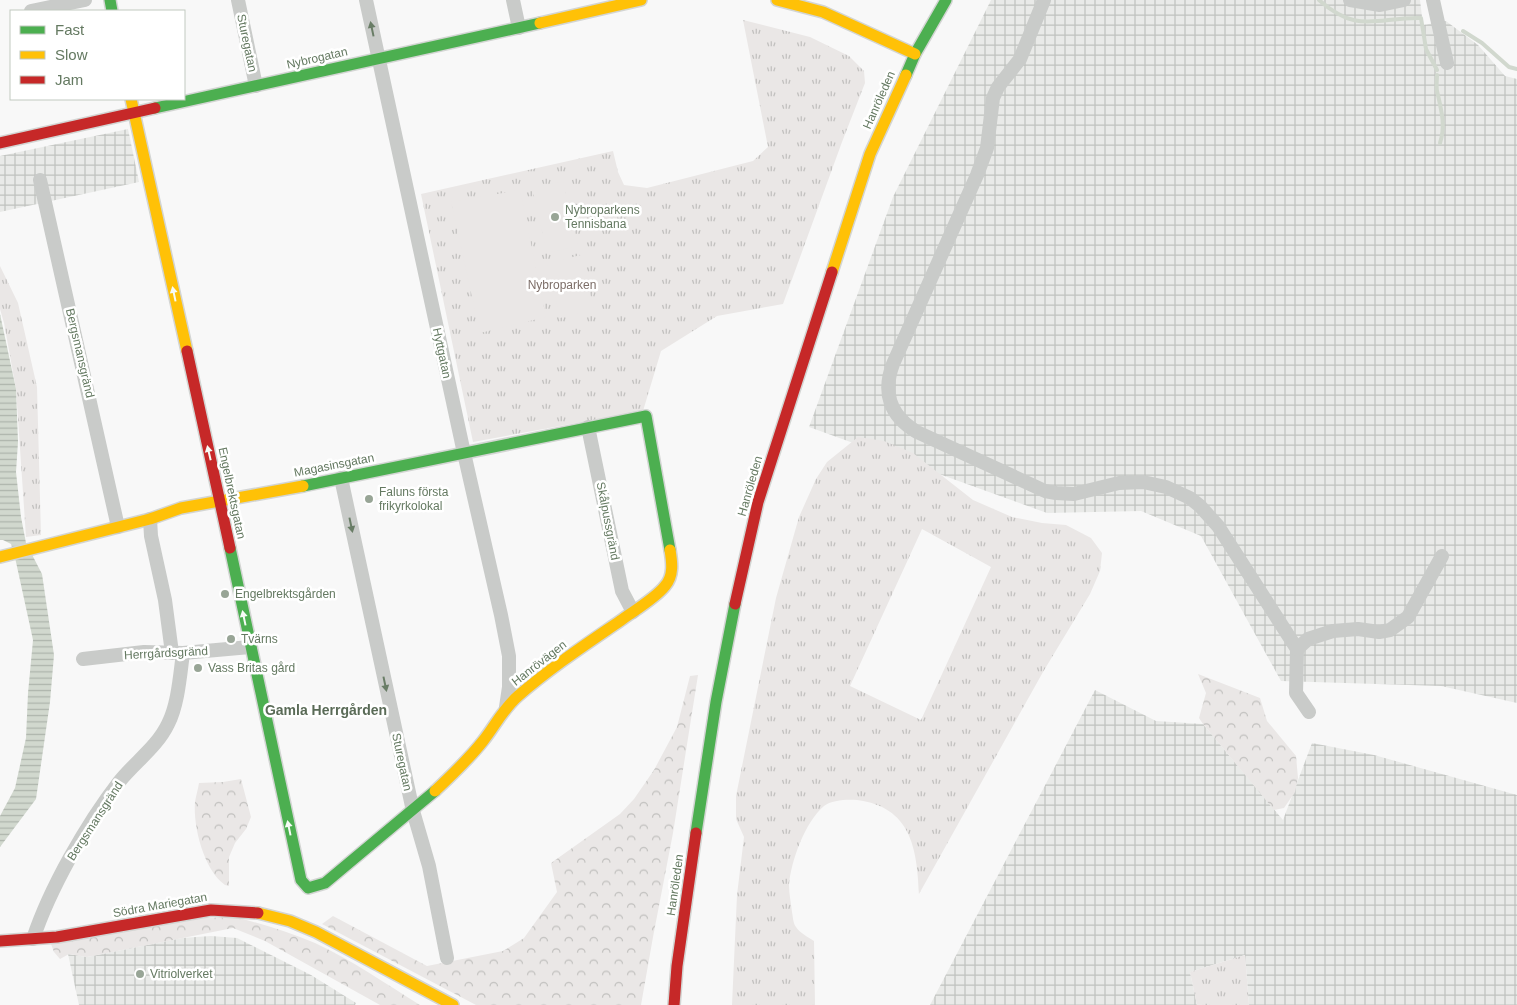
<svg xmlns="http://www.w3.org/2000/svg" width="1517" height="1005" viewBox="0 0 1517 1005" font-family="Helvetica,sans-serif">
<style>
.industrial{fill:url(#industrial-grid)}
.grass{fill:url(#grass-tufts);fill-rule:evenodd}
.forest{fill:url(#forest-crowns)}
.pitch{fill:#eae7e6}
.water{fill:url(#water-rules)}
.lines{fill:none;stroke-linecap:round;stroke-linejoin:round}
.stream{stroke:#d1d8ce;stroke-width:4}
.fast-casing{stroke:#d3d5d3;stroke-width:14}
.slow-casing{stroke:#d3d5d3;stroke-width:14}
.jam-casing{stroke:#d3d5d3;stroke-width:14}
.street{stroke:#c9cbc9;stroke-width:14}
.fast{stroke:#4caf50;stroke-width:11}
.slow{stroke:#ffc107;stroke-width:11}
.jam{stroke:#c62828;stroke-width:11}
.oneway{fill:#697d66}
.oneway2{fill:#f6fbf6}
.poi-dot{fill:#98a596;stroke:#fff;stroke-width:2}
.labels{text-anchor:middle;dominant-baseline:central;stroke-width:5;stroke-linejoin:round;paint-order:stroke}
.street-label{font-size:12px;fill:#647961;stroke:#fff}
.poi-label{font-size:12px;fill:#647961;stroke:#fff;text-anchor:start}
.park-label{font-size:12px;fill:#7d6e68;stroke:#fff}
.neighbourhood-label{font-size:14px;font-weight:bold;fill:#5a6b57;stroke:#fff}
</style>
<defs>
<pattern id="industrial-grid" width="8" height="8" patternUnits="userSpaceOnUse" patternTransform="scale(1.25)"><rect width="8" height="8" fill="#e9eae8"/><path d="M0 4h8M4 0v8" fill="none" stroke="#c0c2bf"/></pattern>
<pattern id="grass-tufts" width="24" height="20" patternUnits="userSpaceOnUse" patternTransform="scale(1.25)"><rect width="24" height="20" fill="#eae7e6"/><path d="M3 7l-1-3M5 7V3M7 7l1-3M15 17l-1-3M17 17v-4M19 17l1-3" fill="none" stroke="#c1c0be"/></pattern>
<pattern id="forest-crowns" width="20" height="18" patternUnits="userSpaceOnUse" patternTransform="scale(1.25)"><rect width="20" height="18" fill="#eae7e6"/><path d="M2 6a3 3 0 1 1 6 0M12 15a3 3 0 1 1 6 0" fill="none" stroke="#c1c0be"/></pattern>
<pattern id="water-rules" width="6" height="5" patternUnits="userSpaceOnUse" patternTransform="scale(1.25)"><rect width="6" height="5" fill="#d1d8ce"/><path d="M0 2.5h6" fill="none" stroke="#adb4ab"/></pattern>
</defs>
<rect width="100%" height="100%" fill="#f8f8f8"/>
<g class="industrial">
<path d="M991,0h429l3,25 23,-4 32,24 27,31 12,3v624l-76,-17 -160,-5 -80,-145 -60,-25 -94,2 -238,-86 84,-230z"/>
<path d="M128,129l11,53 -139,30v-56z"/>
<path d="M1095,690l61,31 47,3 80,96 29,-77 62,12 143,40v210h-268l-4,-50 -55,17 7,33h-267z"/>
<path d="M211,936l26,2 74,37 45,28 -1,2h-276l-11,-51 19,3 95,-19z"/>
</g>
<g class="grass">
<path d="M743,20l67,17 39,19 15,15 1,12 -23,59 -59,162 -66,12 -56,35 -18,60 -170,31 -52,-248 192,-43 5,21 6,13 23,3 106,-27 15,-14z"/>
<path d="M0,266l18,37 19,84 4,148 -15,2 -10,-148 -12,-66 -4,-14z"/>
<path d="M858,437l26,4 29,12 60,47 39,17 30,6 24,2 25,13 11,15 -2,18 -10,23 -47,78 -124,222c-2,-46 -8,-87 -62,-94 -9,-1 -26,0 -33,6 -19,16 -33,55 -35,79 0,9 2,18 3,27 1,5 1,11 4,15 4,6 12,10 18,14l1,64h-83l5,-110 7,-58 -8,-18v-23l40,-198 23,-81 17,-38 11,-17zM922,529l69,38 -70,153 -71,-34z"/>
<path d="M1245,955l4,50h-52l-7,-33z"/>
</g>
<g class="forest">
<path d="M1198,674l62,24 7,23 29,35 2,22 -3,14 -11,16 -10,2 -71,-86 -4,-6 7,-25z"/>
<path d="M698,675l-25,158 -20,104 -12,68h-165l-154,-81 11,-8 94,50 76,-15 21,-13 33,-46 -6,-29 69,-49 14,-15 20,-29 23,-43 13,-51z"/>
<path d="M241,779l10,38 -5,12 -11,14 -6,14v29l-4,-1c-21,-15 -32,-58 -30,-83 1,-6 3,-13 4,-19l24,-1z"/>
<path d="M235,917c27,7 54,15 80,26 37,17 71,41 105,62h-40l-115,-64 -32,-13 -146,29 -18,-3 -9,5 -6,-7 -3,-8 154,-26z"/>
</g>
<g class="pitch">
<path d="M563,181l15,65 -31,7 -15,-65z"/>
<path d="M520,190l26,127 -66,16 -29,-131z"/>
<path d="M581,255l13,55 -34,8 -13,-55z"/>
</g>
<path class="water" d="M0,314l16,75 2,53 -2,30 5,45 5,26 16,31 12,81 -4,47 -14,97 -36,48v-31l15,-28 11,-50 2,-45 5,-53 -17,-78 -5,-18 -8,-4h-3z"/>
<g class="lines">
<g class="stream">
<path d="M1319,0c39,35 58,17 102,18l5,31 11,21"/>
<path d="M1463,31l19,12 27,24 8,2"/>
<path d="M1437,75c0,5 -1,11 0,16 4,18 9,34 3,52"/>
</g>
<defs>
<g id="fast">
<path d="M110,0l2,11"/>
<path d="M906,75l9,-21 31,-54"/>
<path d="M155,108l385,-85"/>
<path d="M303,486l343,-70 24,134"/>
<path d="M230,548l71,332 7,8 17,-5 110,-92"/>
<path d="M696,833l20,-131 19,-98"/>
</g>
<g id="slow">
<path d="M777,0l46,12 92,42"/>
<path d="M540,23l101,-23"/>
<path d="M131,99l56,252"/>
<path d="M832,272l38,-118 36,-79"/>
<path d="M0,557l150,-38 31,-11 122,-22"/>
<path d="M435,791c17,-16 34,-32 48,-50 12,-15 20,-32 35,-45 32,-28 67,-51 102,-75 12,-9 36,-23 45,-35 9,-10 7,-24 5,-36"/>
<path d="M258,913l32,8 26,11 137,73"/>
</g>
<g id="jam">
<path d="M0,143l155,-35"/>
<path d="M187,351l43,197"/>
<path d="M735,604l23,-102 74,-230"/>
<path d="M0,941l57,-4 154,-27 47,3"/>
<path d="M674,1005l3,-39 19,-133"/>
</g>
</defs>
<use href="#fast" class="fast-casing"/>
<use href="#slow" class="slow-casing"/>
<use href="#jam" class="jam-casing"/>
<g class="street">
<path d="M238,0l18,86"/>
<path d="M366,0l98,453 37,162 8,41v31l-3,20"/>
<path d="M513,0l6,28"/>
<path d="M1044,0l-24,59 -22,28 -5,11 -6,50 -10,27 -84,189c-11,29 -3,52 24,68l128,59 11,2 18,1 45,-11 24,-1 23,5 24,11 10,8 18,20 79,123 -1,44 13,19"/>
<path d="M1350,0l30,5 24,-5"/>
<path d="M1433,0l14,63"/>
<path d="M31,11l54,-11"/>
<path d="M40,180l78,347"/>
<path d="M588,427l34,164 11,21"/>
<path d="M341,478l72,333 16,55 18,92"/>
<path d="M150,519l1,17 14,64 7,53"/>
<path d="M1297,649l11,-10 25,-8 25,-2 21,3 11,-2 18,-13 34,-61"/>
<path d="M83,659l61,-7 39,1 67,-6"/>
<path d="M33,939c17,-51 53,-114 86,-157 16,-20 38,-35 49,-58 10,-19 12,-49 15,-71"/>
</g>
<use href="#fast" class="fast"/>
<use href="#slow" class="slow"/>
<use href="#jam" class="jam"/>
</g>
<defs><path id="oneway-solid" d="M-6-.8H1V-3.2L6.5 0L1 3.2V.8H-6Z" transform="scale(1.25)"/></defs>
<g class="oneway">
<use href="#oneway-solid" transform="translate(372 29) rotate(-102)"/>
<use href="#oneway-solid" transform="translate(351 525) rotate(78)"/>
<use href="#oneway-solid" transform="translate(385 684) rotate(78)"/>
</g>
<g class="oneway2">
<use href="#oneway-solid" transform="translate(174 294) rotate(-102)"/>
<use href="#oneway-solid" transform="translate(209 453) rotate(-103)"/>
<use href="#oneway-solid" transform="translate(244 618) rotate(-102)"/>
<use href="#oneway-solid" transform="translate(289 828) rotate(-102)"/>
</g>
<g class="poi-dot">
<circle cx="555" cy="217" r="5"/>
<circle cx="369" cy="499" r="5"/>
<circle cx="225" cy="594" r="5"/>
<circle cx="231" cy="639" r="5"/>
<circle cx="198" cy="668" r="5"/>
<circle cx="140" cy="974" r="5"/>
</g>
<g class="labels">
<g class="street-label">
<text transform="translate(247 43) rotate(78)">Sturegatan</text>
<text transform="translate(317 58) rotate(-13)">Nybrogatan</text>
<text transform="translate(879 100) rotate(-66)">Hanröleden</text>
<text transform="translate(80 353) rotate(77)">Bergsmansgränd</text>
<text transform="translate(442 353) rotate(78)">Hyttgatan</text>
<text transform="translate(334 465) rotate(-11)">Magasinsgatan</text>
<text transform="translate(750 486) rotate(-74)">Hanröleden</text>
<text transform="translate(232 493) rotate(78)">Engelbrektsgatan</text>
<text transform="translate(608 521) rotate(79)">Skålpussgränd</text>
<text transform="translate(166 653) rotate(-3)">Herrgårdsgränd</text>
<text transform="translate(539 663) rotate(-38)">Hanrövägen</text>
<text transform="translate(402 762) rotate(78)">Sturegatan</text>
<text transform="translate(95 821) rotate(-57)">Bergsmansgränd</text>
<text transform="translate(675 885) rotate(-82)">Hanröleden</text>
<text transform="translate(160 905) rotate(-10)">Södra Mariegatan</text>
</g>
<g class="poi-label">
<text x="565" y="210">Nybroparkens<tspan x="565" dy="14">Tennisbana</tspan></text>
<text x="379" y="492">Faluns första<tspan x="379" dy="14">frikyrkolokal</tspan></text>
<text x="235" y="594">Engelbrektsgården</text>
<text x="241" y="639">Tvärns</text>
<text x="208" y="668">Vass Britas gård</text>
<text x="150" y="974">Vitriolverket</text>
</g>
<g class="park-label">
<text x="562" y="285">Nybroparken</text>
</g>
<g class="neighbourhood-label">
<text x="326" y="710">Gamla Herrgården</text>
</g>
</g>
<rect x="10" y="10" width="175" height="90" fill="#ffffff" stroke="#c1c9c0"/>
<rect x="20" y="26" width="25" height="8" fill="#4caf50" stroke="#c1c9c0"/>
<text x="55" y="35" font-size="15" fill="#647961">Fast</text>
<rect x="20" y="51" width="25" height="8" fill="#ffc107" stroke="#c1c9c0"/>
<text x="55" y="60" font-size="15" fill="#647961">Slow</text>
<rect x="20" y="76" width="25" height="8" fill="#c62828" stroke="#c1c9c0"/>
<text x="55" y="85" font-size="15" fill="#647961">Jam</text>
</svg>
